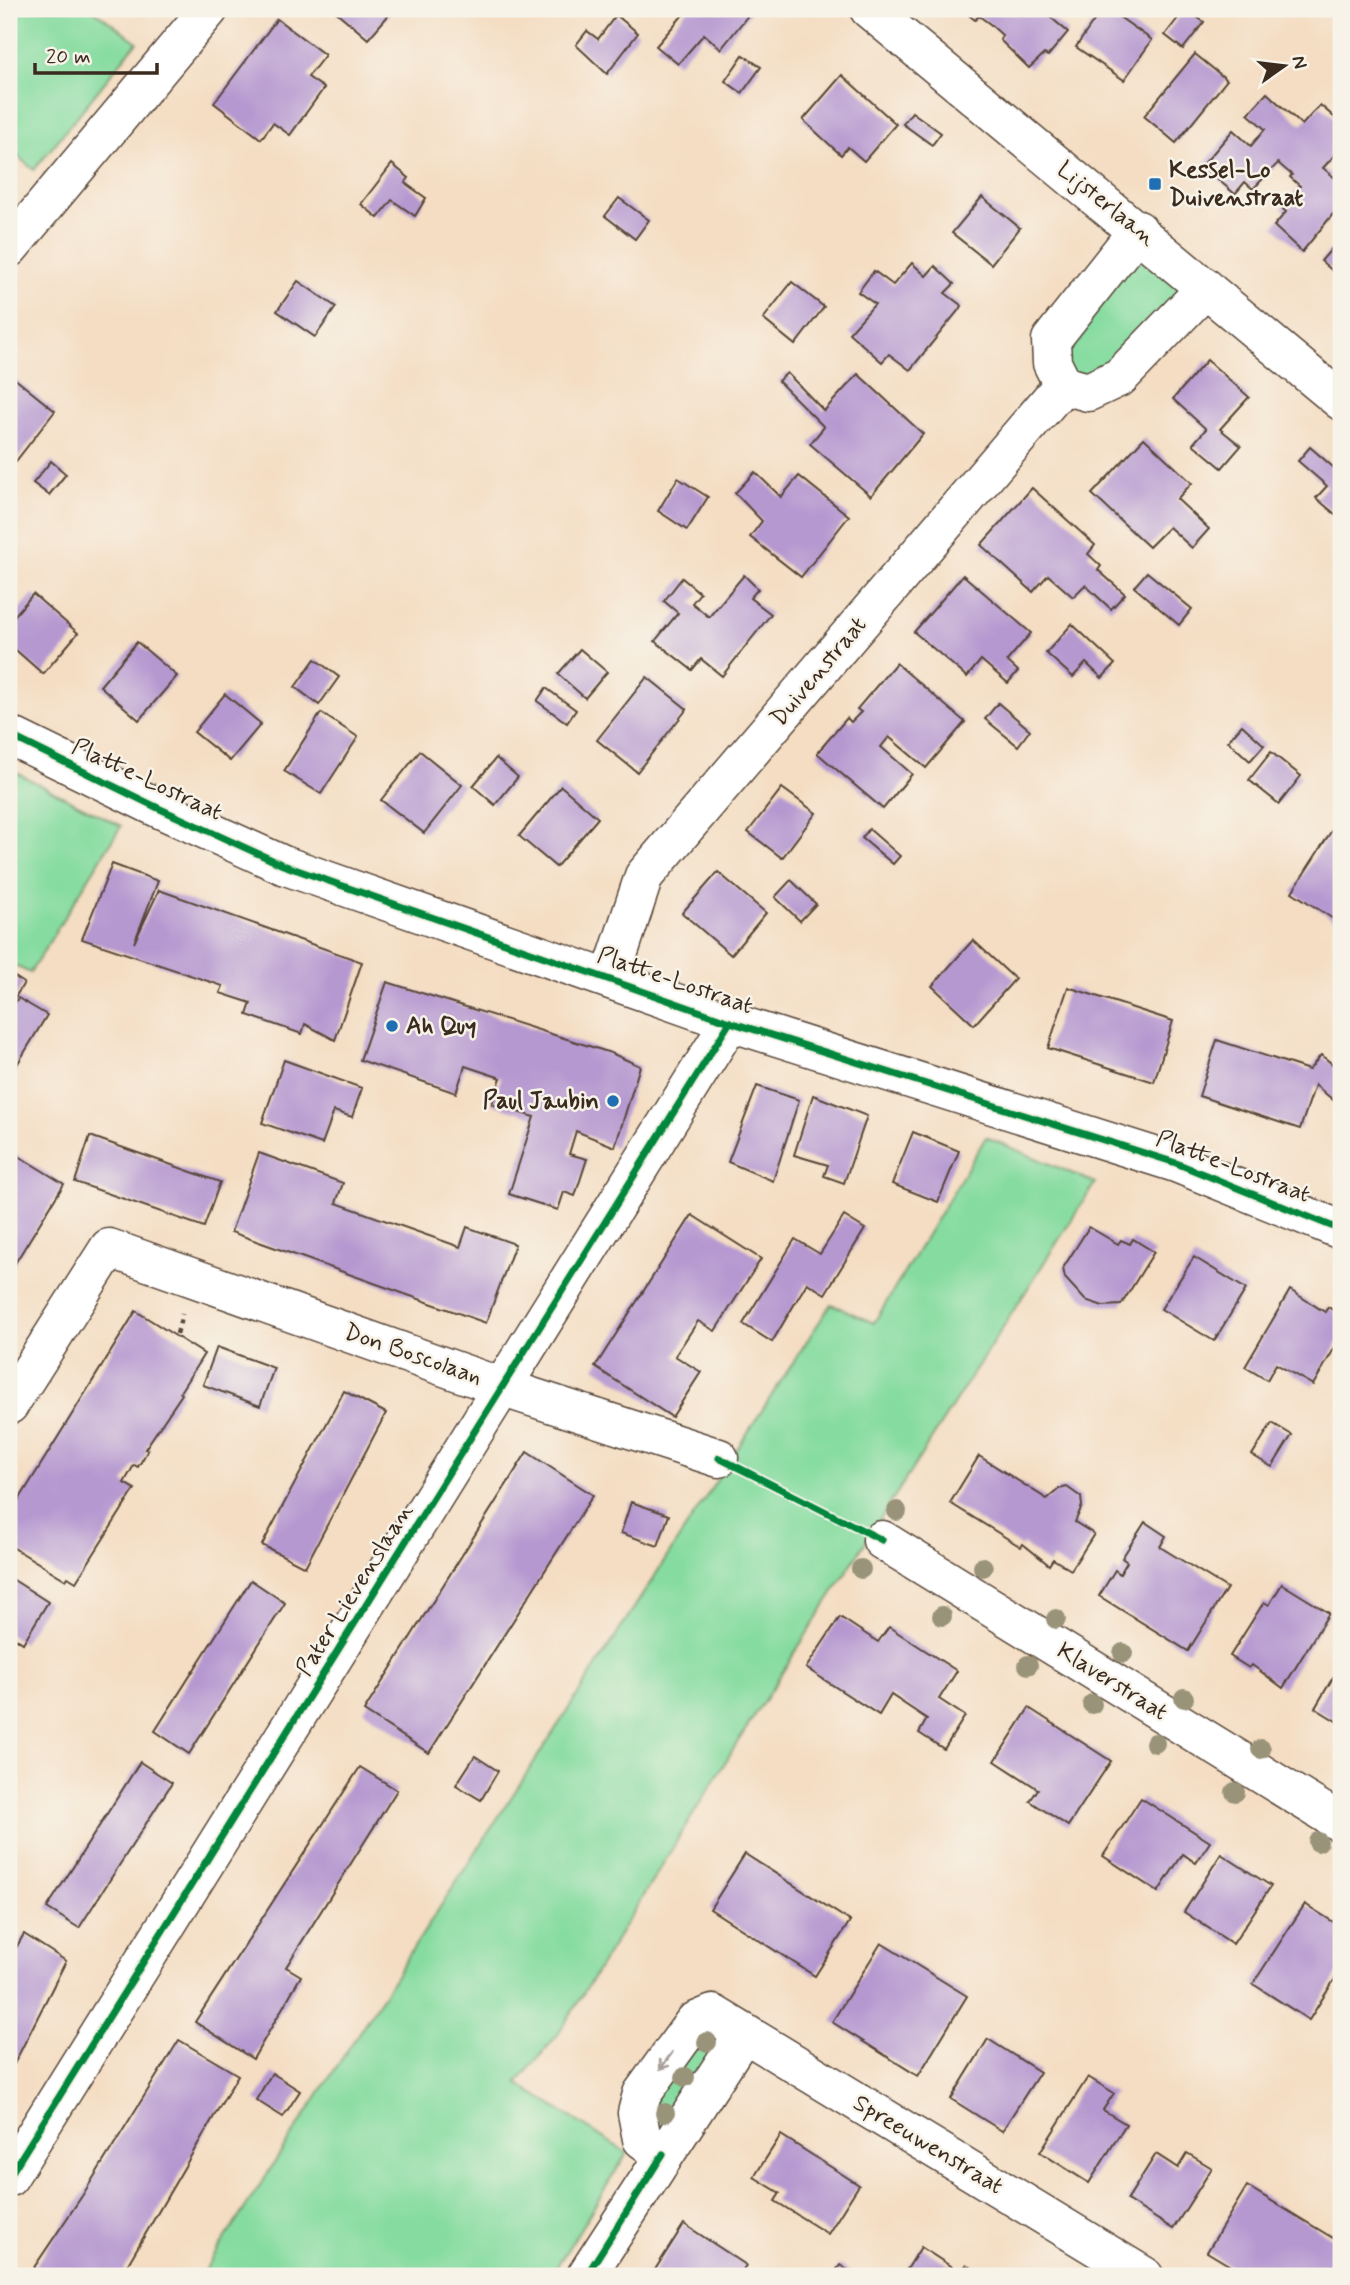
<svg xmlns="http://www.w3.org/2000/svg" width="1350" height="2285" viewBox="0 0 1350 2285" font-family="Mynerve,sans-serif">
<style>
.green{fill:#86dca0;stroke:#60835f;stroke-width:2}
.building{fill:#b598d0}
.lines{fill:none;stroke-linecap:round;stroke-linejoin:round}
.minor-casing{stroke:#574537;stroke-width:41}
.path{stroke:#574537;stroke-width:4.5;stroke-dasharray:5 5;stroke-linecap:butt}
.minor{stroke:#fff;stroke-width:38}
.cycleway-casing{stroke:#f7f3e8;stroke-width:11}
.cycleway{stroke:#00873e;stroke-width:7}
.tree{fill:#999379}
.oneway{stroke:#a79f9a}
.poi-dot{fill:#1f6fb2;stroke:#f7f3e8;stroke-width:2.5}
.labels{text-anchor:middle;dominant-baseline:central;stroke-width:5;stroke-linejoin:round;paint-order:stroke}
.poi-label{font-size:24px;font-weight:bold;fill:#3b2a1e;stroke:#f7f3e8;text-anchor:start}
.street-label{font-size:24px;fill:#3b2a1e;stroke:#f7f3e8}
</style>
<rect width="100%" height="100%" fill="#f7f3e8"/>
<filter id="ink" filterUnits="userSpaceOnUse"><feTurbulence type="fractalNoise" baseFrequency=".0143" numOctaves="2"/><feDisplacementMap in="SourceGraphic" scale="14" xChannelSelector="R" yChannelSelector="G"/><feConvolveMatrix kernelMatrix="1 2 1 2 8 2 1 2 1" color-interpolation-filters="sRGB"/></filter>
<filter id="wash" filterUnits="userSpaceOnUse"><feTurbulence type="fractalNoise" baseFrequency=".00686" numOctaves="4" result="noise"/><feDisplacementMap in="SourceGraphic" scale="28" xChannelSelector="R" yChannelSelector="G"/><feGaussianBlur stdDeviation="1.57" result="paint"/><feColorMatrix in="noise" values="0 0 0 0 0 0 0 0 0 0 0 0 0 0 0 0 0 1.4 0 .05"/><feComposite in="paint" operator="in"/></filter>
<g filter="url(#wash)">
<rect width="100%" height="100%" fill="#f4ddc2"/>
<g class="green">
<path d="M9,9h83l45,33 -103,128 -25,-21z"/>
<path d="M1138,230l68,58 -118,104 -36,-29z"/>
<path d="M9,769l112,57 -91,147 -21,-10z"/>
<path d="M986,1137l109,46 -358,560 -178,290 -42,50 110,70 -76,123h-350l630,-972 43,19z"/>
<path d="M694,2022l50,11 -81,121 -21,-60z"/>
</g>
<g id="blocks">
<g class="building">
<path d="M333,9h61l-26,30z"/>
<path d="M688,9h65l-32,40 -17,-15 -26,30 -22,-18z"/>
<path d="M961,9h84l-2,2 25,21 -20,24 -4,-2 -15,14 -29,-28 2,-5 -12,-11 -11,-8 -4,4z"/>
<path d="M1102,9h6l44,31 -28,40 -48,-33z"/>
<path d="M1185,9l19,13 -21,27 -18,-14z"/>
<path d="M616,15l22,18 -31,41 -31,-29 11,-14 11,8z"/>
<path d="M277,19l48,36 -17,22 16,11 -34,47 -17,-12 -12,16 -47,-36z"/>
<path d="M1195,54l32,26 -51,63 -32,-27z"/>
<path d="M743,55l18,12 -19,26 -17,-12z"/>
<path d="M842,75l54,49 -32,37 -16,-14 -7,8 -38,-35z"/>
<path d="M1267,93l35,32 18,-20 21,18v25l-18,20 18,15v38l-8,-7 -31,38 -28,-26 12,-14 -4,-4 18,-22 -10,-9 2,-2 -14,-12 -25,26 -8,-7 -10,12 -33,-28 31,-36 18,16 14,-17 -17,-15z"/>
<path d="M912,112l29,21 -9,12 -29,-21z"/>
<path d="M392,164l17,14 -4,5 21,15 -11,18 -23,-16 -14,18 -17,-14z"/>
<path d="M982,197l38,31 -29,36 -39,-31z"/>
<path d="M619,198l30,22 -14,19 -30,-23z"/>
<path d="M1341,238v40l-20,-17z"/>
<path d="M912,263l14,13 9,-10 19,18 -9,9 17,13 -52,64 -21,-16 -7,8 -33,-29 26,-29 -17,-12 16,-21 19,14z"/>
<path d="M298,281l38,26 -21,30 -38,-26z"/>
<path d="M792,282l32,25 -29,38 -32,-26z"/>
<path d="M1207,360l42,37 -29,32 21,17 -19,22 -29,-24 13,-15 -33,-30z"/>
<path d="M787,373l37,38 34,-37 65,60 -52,62 -61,-52 14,-17 -46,-46z"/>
<path d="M9,374l46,37 -46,59z"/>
<path d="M1144,438l48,45 -15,16 32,30 -17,19 -23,-21 -20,20 -57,-53z"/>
<path d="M1310,447l31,27v33l-6,7 -19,-16 11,-12 -29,-25z"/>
<path d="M51,461l15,13 -17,21 -16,-12z"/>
<path d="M755,472l26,25 18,-21 50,40 -48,61 -51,-40 12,-16 -27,-28z"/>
<path d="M678,478l30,19 -21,33 -29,-19z"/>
<path d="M1032,488l63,57 -7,9 13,12 -3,4 27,24 -14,15 -26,-24 -12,12 -25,-22 -15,17 -52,-47z"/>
<path d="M1147,572l45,37 -13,16 -45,-38z"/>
<path d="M744,575l14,14 -8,9 21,16 -49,62 -21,-17 -9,11 -37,-29 23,-28 -14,-12 18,-23 18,15 -8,10 17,14z"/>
<path d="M963,575l68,58 -24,28 11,10 -10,12 -27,-23 -14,17 -53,-45z"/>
<path d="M33,594l45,39 -35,41 -34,-30v-22z"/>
<path d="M1072,624l43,40 -13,14 -16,-15 -13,14 -27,-24z"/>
<path d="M137,642l40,34 -38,44 -39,-34z"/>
<path d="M580,649l27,23 -22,26 -27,-24z"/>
<path d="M315,659l24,18 -20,28 -24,-18z"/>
<path d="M896,663l69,59 -39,46 -37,-31 -8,10 31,27 -29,35 -66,-56 30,-35 4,4 10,-10 -4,-3z"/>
<path d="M647,677l40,32 -50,63 -40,-32z"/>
<path d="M546,688l30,22 -9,13 -30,-22z"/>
<path d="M225,694l36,30 -31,37 -36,-29z"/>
<path d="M998,703l32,27 -12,16 -33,-27z"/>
<path d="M321,713l37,24 -37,57 -37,-23z"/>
<path d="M1242,725l22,20 -14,16 -22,-20z"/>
<path d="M420,751l42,34 -38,48 -43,-33z"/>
<path d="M1271,752l30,24 -22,28 -30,-24z"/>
<path d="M496,758l22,19 -23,28 -22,-19z"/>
<path d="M561,786l37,32 -42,49 -37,-31z"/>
<path d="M782,788l34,25 -34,45 -34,-26z"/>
<path d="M869,829l31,27 -7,8 -31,-26z"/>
<path d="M1332,830l9,5v89l-49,-32z"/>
<path d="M112,864l46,17 -24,62 25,-53 203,72 -27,78 -30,-16 -3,10 -55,-19 4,-12 -31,-10 3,-7 -141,-47z"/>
<path d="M718,872l48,41 -35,42 -49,-42z"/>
<path d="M791,880l25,24 -16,17 -25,-24z"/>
<path d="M973,940l42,39 -41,46 -42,-39z"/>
<path d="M9,973l15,10 -15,24z"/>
<path d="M387,982l224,71 29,13 -25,81 -39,-16 -7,23 18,5 -12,37 -11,-4 -6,18 -49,-16 25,-77 -42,-13 9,-26 -36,-12 -9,27 -96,-33z"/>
<path d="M1068,987l105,34 -19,61 -106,-34z"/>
<path d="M18,998l29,17 -38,63v-66z"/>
<path d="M1217,1040l92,30 12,-15 20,16v29l-3,4 -23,-19 -15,44 -101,-33z"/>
<path d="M284,1060l78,28 -10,29 -18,-6 -12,33 -60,-21z"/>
<path d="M757,1086l42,14 -26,81 -45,-19z"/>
<path d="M813,1095l54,21 -23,67 -20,-7 4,-11 -34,-10z"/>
<path d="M913,1132l46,19 -21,51 -46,-18z"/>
<path d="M90,1136l130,46 -16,45 -129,-45z"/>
<path d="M9,1150l55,34 -55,89z"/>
<path d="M259,1153l84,30 -7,20 124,44 7,-20 48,17 -29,79 -255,-91z"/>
<path d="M692,1215l69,44 -46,72 -17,-10 -23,35 26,16 -29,45 -77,-50z"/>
<path d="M844,1216l21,13 -40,65 -18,-11 -35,59 -29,-18 52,-85 25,15z"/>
<path d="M1089,1227l29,17 3,-4 9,4 3,-5 21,13 -33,53 -18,1 -18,-6 -20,-22 -2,-10z"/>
<path d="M1194,1257l52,32 -32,52 -53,-32z"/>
<path d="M1290,1290l35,22 3,-5 13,8v22l-28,48 -37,-21 -9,16 -22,-13z"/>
<path d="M136,1311l68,43 -24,38 2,2 -37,55 3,1 -10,17 -4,-2 -10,18 11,6 -59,93 -8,-5 -2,3 -57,-35v-29z"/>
<path d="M217,1347l57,21 -14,38 -57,-21z"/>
<path d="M344,1391l42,22 -81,154 -43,-22z"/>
<path d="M1272,1423l20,12 -20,32 -20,-12z"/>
<path d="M527,1452l66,43 -164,258 -65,-42z"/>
<path d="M979,1456l68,43 12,-10 8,-2 14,10 1,9 -7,16 19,12 -23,36 -18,-11 -4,6 -26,-21 -2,3 -71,-44z"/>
<path d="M631,1502l38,13 -11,31 -37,-13z"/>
<path d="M1145,1522l21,14 -6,11 67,41 -39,63 -89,-55 16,-26 5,4 7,-12 -5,-4z"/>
<path d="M9,1577l39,25 -25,41 -14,-9z"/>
<path d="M251,1580l34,23 -96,151 -34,-23z"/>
<path d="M1282,1584l47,29 -46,75 -31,-23 -3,3 -19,-12 34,-54 5,3z"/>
<path d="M840,1617l38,25 11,-15 68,44 -18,28 26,17 -21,33 -25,-16 8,-14 -36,-24 -12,20 -73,-47z"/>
<path d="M1341,1664v60l-26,-16z"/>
<path d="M1029,1708l82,53 -43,65 -38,-25 8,-12 -43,-28z"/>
<path d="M475,1756l23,15 -17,29 -25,-15z"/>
<path d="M140,1762l32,21 -93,145 -32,-20z"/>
<path d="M360,1767l37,23 -111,177 15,9 -48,83 -58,-37z"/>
<path d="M1141,1798l69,44 -14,21 -13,-9 -25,38 -55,-36z"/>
<path d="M745,1854l105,67 -35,55 -105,-67z"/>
<path d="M1221,1854l50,32 -38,58 -49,-32z"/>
<path d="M1305,1904l36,23v42l-32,51 -56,-36z"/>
<path d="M24,1934l42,27 -57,113v-114z"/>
<path d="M881,1943l86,53 -49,80 -86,-54z"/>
<path d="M988,2039l52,33 -38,59 -51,-32z"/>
<path d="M179,2040l59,35 -117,201h-76l-12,-7 49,-73z"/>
<path d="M272,2073l28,18 -17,26 -27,-17z"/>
<path d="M1088,2077l26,16 -11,17 23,14 -37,59 -49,-31z"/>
<path d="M781,2135l78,50 -31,49 -53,-33 5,-8 -26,-16z"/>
<path d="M1187,2153l25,15 -39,61 -46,-29 29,-46 22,14z"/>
<path d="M1247,2186l94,57v33h-94l-40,-24z"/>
<path d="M684,2224l62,41 -7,11h-88z"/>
<path d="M921,2247l40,26 5,-8 19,11h-82z"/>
<path d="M840,2265l15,10 -1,1 -21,-1z"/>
</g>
</g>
</g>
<g filter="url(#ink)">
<use href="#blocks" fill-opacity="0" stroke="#574537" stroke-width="2"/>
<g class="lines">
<defs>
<g id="minor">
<path d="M869,9l472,392"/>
<path d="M1138,230l-87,110 1,23 11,22 25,7 32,-15 86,-89"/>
<path d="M9,248l200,-239"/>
<path d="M9,735l149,73 125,57 447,157 446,141 165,67"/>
<path d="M610,979l34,-103 419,-491"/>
<path d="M9,1405l100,-157 395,140 215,70"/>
<path d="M882,1540l459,283"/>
<path d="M663,2154l-21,-15 -5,-26 5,-19 52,-72 19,-8 431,262"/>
<path d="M9,2177l721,-1155"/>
<path d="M586,2276l158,-243"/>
</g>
</defs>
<use href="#minor" class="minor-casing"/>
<path class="path" d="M177,1334l5,-20"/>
<use href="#minor" class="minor"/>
<defs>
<g id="cycleway">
<path d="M9,735l149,73 125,57 447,157 446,141 165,67"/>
<path d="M719,1458l163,82"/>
<path d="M9,2177l721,-1155"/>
<path d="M586,2276l77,-122"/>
</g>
</defs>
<use href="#cycleway" class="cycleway-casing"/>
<use href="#cycleway" class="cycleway"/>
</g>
<g class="tree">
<circle cx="897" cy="1511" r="10"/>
<circle cx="983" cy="1567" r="10"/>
<circle cx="861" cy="1569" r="10"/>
<circle cx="942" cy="1616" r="10"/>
<circle cx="1056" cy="1619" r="10"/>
<circle cx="1123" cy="1653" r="10"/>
<circle cx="1028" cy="1665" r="10"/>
<circle cx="1184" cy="1698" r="10"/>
<circle cx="1092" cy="1704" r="10"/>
<circle cx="1155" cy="1743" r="10"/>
<circle cx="1261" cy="1749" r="10"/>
<circle cx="1235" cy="1792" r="10"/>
<circle cx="1318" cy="1842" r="10"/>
<circle cx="707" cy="2042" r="10"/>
<circle cx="685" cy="2077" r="10"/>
<circle cx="665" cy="2113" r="10"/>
</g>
<defs><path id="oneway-shaft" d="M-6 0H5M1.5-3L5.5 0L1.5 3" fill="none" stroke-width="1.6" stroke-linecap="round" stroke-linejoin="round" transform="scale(1.75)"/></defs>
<use class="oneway" href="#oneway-shaft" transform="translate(666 2061) rotate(126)"/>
</g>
<g class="poi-dot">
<rect x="1148" y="177" width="14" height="14" rx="3.5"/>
<circle cx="392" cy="1026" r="7"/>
<circle cx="613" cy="1101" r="7"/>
</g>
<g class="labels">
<g class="poi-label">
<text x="1169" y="170">Kessel-Lo<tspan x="1169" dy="28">Duivenstraat</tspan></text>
<text x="406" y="1026">Ah Quy</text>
<text x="599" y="1101" text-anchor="end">Paul Jaubin</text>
</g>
<g class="street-label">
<text transform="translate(1106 204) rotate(39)">Lijsterlaan</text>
<text transform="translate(819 672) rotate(-50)">Duivenstraat</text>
<text transform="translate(147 780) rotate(25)">Platte-Lostraat</text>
<text transform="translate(675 981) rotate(19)">Platte-Lostraat</text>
<text transform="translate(1233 1167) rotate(21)">Platte-Lostraat</text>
<text transform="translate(413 1355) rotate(19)">Don Boscolaan</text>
<text transform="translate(355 1590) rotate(-58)">Pater Lievenslaan</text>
<text transform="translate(1112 1682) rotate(32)">Klaverstraat</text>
<text transform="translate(928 2145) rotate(31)">Spreeuwenstraat</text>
</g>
</g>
<rect width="1350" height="2285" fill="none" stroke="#f7f3e8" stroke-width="35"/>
<g transform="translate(1284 66) rotate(76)" stroke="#f7f3e8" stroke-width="5" paint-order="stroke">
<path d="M0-5L12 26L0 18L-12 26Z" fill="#3b2a1e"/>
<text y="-10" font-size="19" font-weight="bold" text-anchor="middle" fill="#3b2a1e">N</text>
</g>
<path d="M35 63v10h122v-10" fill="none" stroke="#3b2a1e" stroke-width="3.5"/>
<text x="46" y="63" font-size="21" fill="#3b2a1e" stroke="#f7f3e8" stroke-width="5" paint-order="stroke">20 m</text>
</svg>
